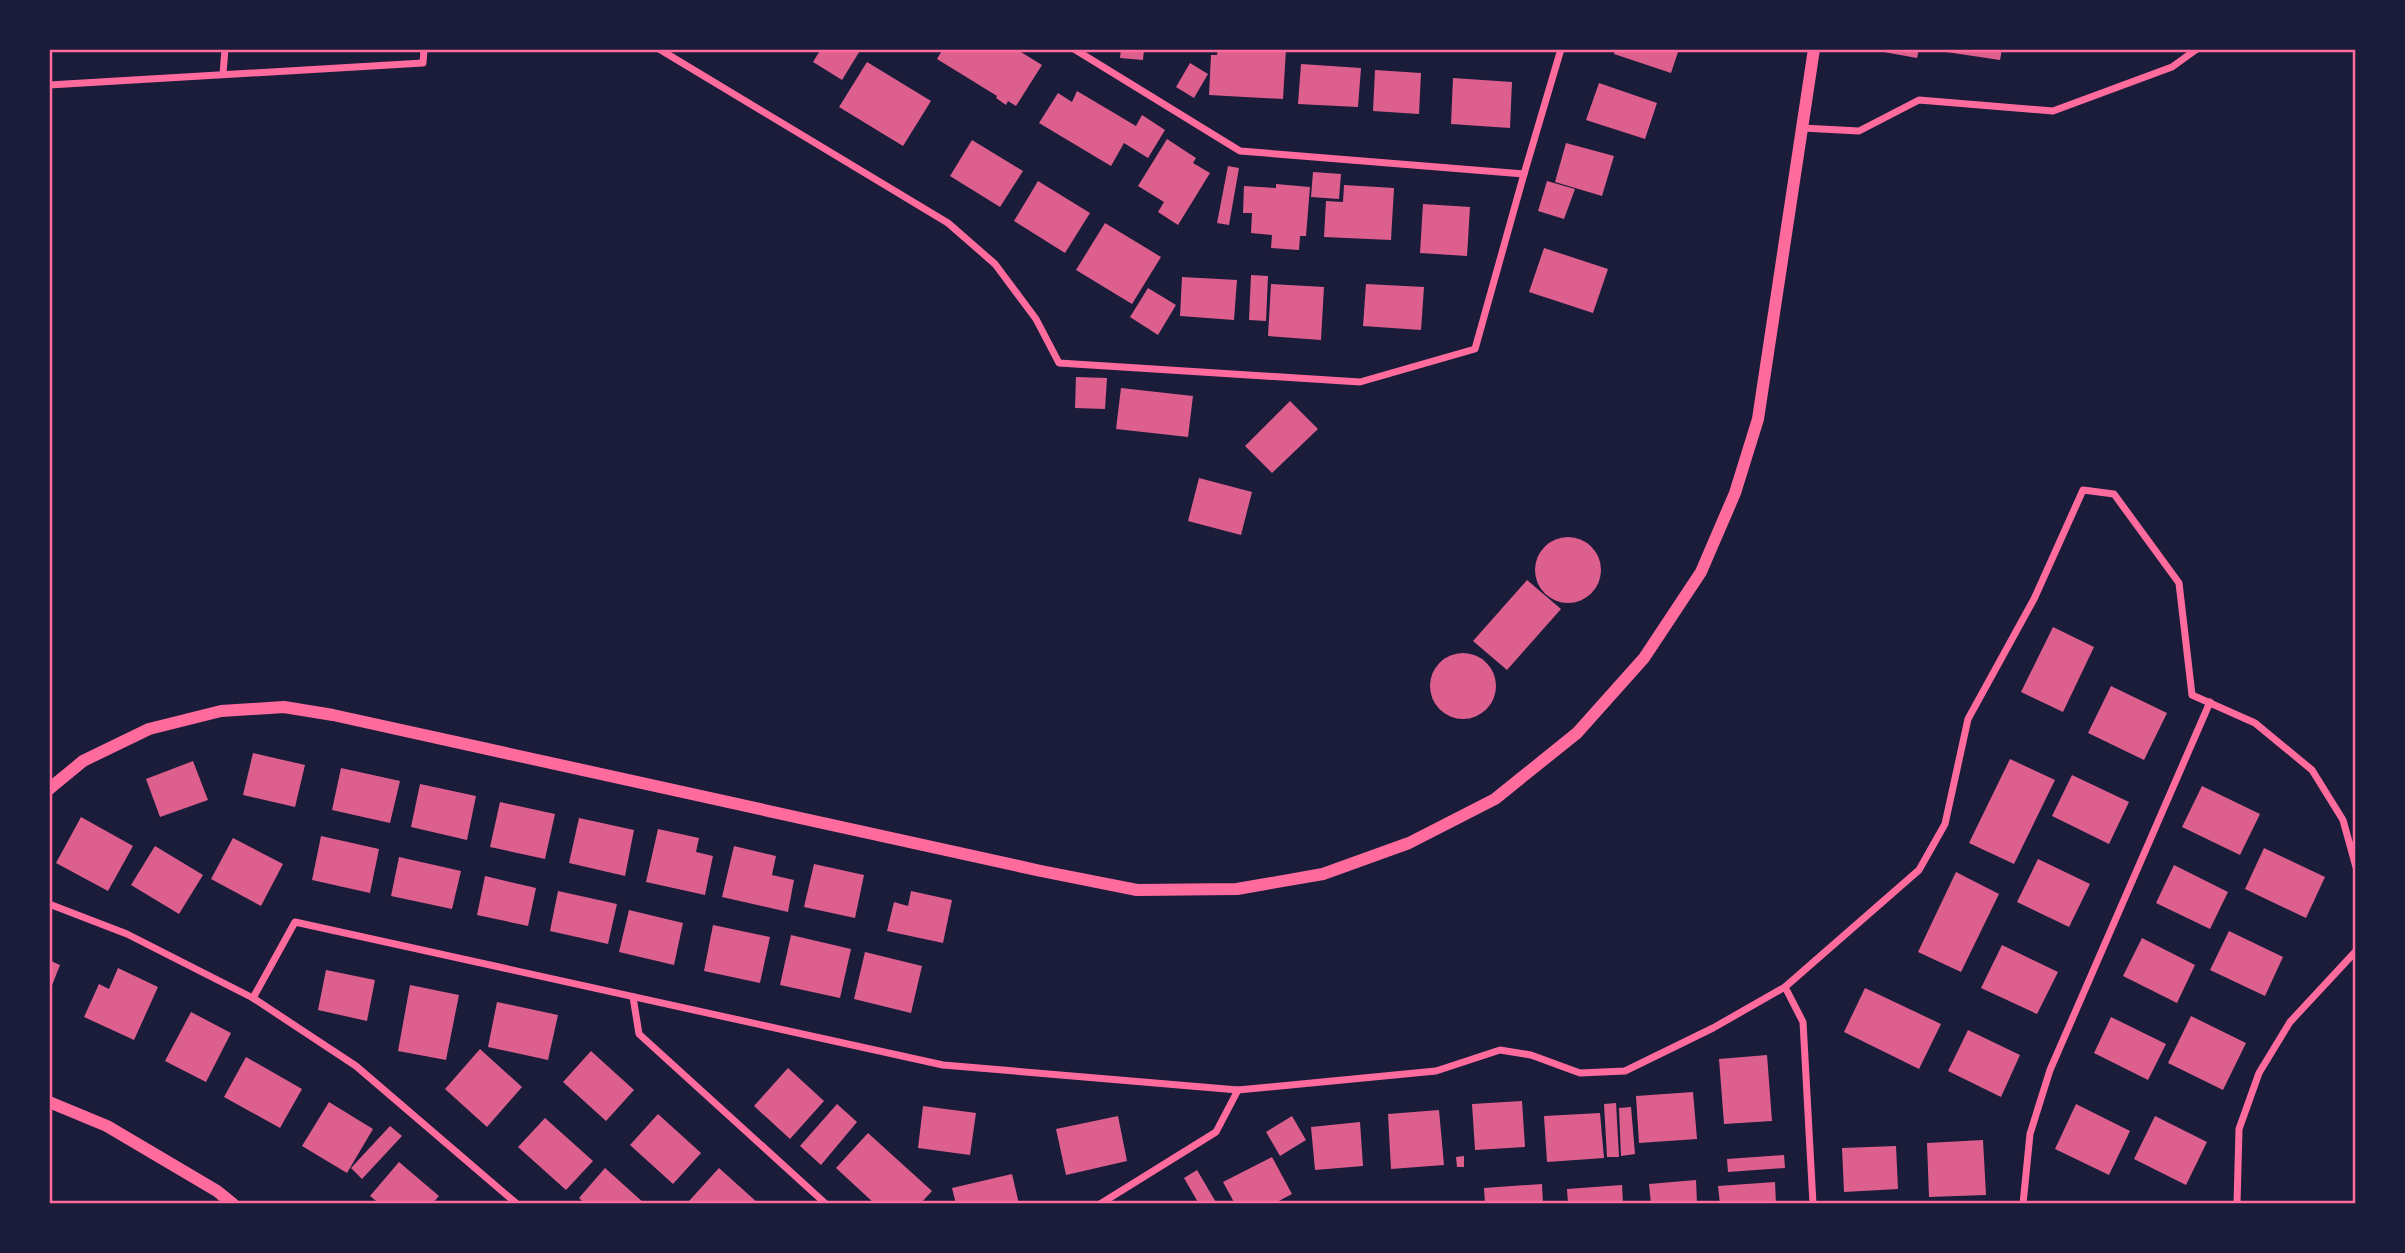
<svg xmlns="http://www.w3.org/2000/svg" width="2405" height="1253" viewBox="0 0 2405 1253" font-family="'Space Grotesk',sans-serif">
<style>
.building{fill:#dd5f8e}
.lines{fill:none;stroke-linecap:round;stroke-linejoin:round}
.minor{stroke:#ff6b9d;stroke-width:7}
.tertiary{stroke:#ff6b9d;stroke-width:12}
.neatline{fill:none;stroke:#ff6b9d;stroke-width:2.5}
</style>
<rect width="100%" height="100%" fill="#1b1b3a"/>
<g class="building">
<path d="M821,49h40l-19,31 -29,-18z"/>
<path d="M943,49h73l26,16 -26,41 -8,-5 -2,4 -10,-7 1,-2 -60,-37z"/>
<path d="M1121,49h23l-1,11 -23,-2z"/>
<path d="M1218,49h68l-3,50 -74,-4 2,-40h6z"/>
<path d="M1615,49h64l-8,24 -57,-19z"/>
<path d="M1867,49h52l-2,9z"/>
<path d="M1926,49h76l-2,11z"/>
<path d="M867,62l64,39 -28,45 -64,-39z"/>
<path d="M1190,63l18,11 -14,24 -18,-11z"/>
<path d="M1301,64l60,4 -3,39 -60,-3z"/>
<path d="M1375,70l46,3 -2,41 -46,-3z"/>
<path d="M1453,78l59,4 -2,46 -59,-4z"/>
<path d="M1599,83l58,20 -12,36 -59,-19z"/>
<path d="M1077,91l59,35 6,-11 23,15 -17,28 -24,-15 -13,23 -72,-43 19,-30 14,9z"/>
<path d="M1167,139l29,19 -3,5 17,10 -32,52 -20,-13 6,-10 -26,-16z"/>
<path d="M972,140l51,31 -23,36 -50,-31z"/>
<path d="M1566,143l48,13 -12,40 -47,-14z"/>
<path d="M1228,166l11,2 -10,57 -12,-2z"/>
<path d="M1313,172l28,2 -2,25 -28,-2z"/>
<path d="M1038,181l52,32 -25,40 -51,-32z"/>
<path d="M1547,181l28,8 -11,30 -26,-8z"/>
<path d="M1276,184l34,3 -4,49h-6l-1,14 -28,-2 1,-13 -21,-2 1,-20h-9l1,-27 32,2z"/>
<path d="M1344,185l50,3 -3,52 -67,-3 2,-36 17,1z"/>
<path d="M1423,204l47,3 -3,49 -47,-3z"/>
<path d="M1105,223l56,34 -29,47 -56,-34z"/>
<path d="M1544,248l64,21 -15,44 -64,-21z"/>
<path d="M1251,275l17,1 -2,45 -17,-1z"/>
<path d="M1182,277l55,3 -3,40 -54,-4z"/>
<path d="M1271,284l53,3 -3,53 -53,-4z"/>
<path d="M1366,284l58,3 -3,43 -58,-4z"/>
<path d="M1148,288l28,17 -18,30 -28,-18z"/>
<path d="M1076,377l31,1 -2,31 -30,-1z"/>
<path d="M1121,388l72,8 -5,41 -72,-8z"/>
<path d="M1290,401l28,28 -46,44 -27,-27z"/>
<path d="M1199,478l53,14 -11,43 -53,-14z"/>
<circle cx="1568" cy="570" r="33"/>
<path d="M1527,580l34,29 -54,61 -34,-29z"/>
<path d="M2053,627l41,20 -31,65 -42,-20z"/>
<circle cx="1463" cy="686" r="33"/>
<path d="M2111,686l56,27 -23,47 -56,-27z"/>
<path d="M253,753l52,12 -10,42 -52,-12z"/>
<path d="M2010,759l45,21 -41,84 -45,-21z"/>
<path d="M193,761l15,39 -48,17 -14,-38z"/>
<path d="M341,768l59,13 -10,42 -58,-13z"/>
<path d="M2072,775l57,27 -20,42 -57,-28z"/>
<path d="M420,784l56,12 -9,44 -56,-13z"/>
<path d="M2202,786l58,28 -20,41 -58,-28z"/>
<path d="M500,802l55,12 -10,45 -55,-12z"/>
<path d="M81,817l52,29 -25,45 -52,-28z"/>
<path d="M579,818l55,12 -9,46 -56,-13z"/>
<path d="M658,829l41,9 -3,14 17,4 -8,39 -59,-13z"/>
<path d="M321,836l58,13 -9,44 -58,-13z"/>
<path d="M233,838l50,26 -22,42 -50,-27z"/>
<path d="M155,846l48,29 -24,39 -48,-29z"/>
<path d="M734,846l42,10 -4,19 22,5 -6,32 -66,-15z"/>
<path d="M2264,848l61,29 -19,41 -61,-29z"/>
<path d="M399,857l62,14 -9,38 -61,-13z"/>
<path d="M2038,859l52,25 -21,43 -52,-25z"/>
<path d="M814,864l50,11 -9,43 -51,-11z"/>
<path d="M2174,865l54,27 -18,37 -54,-26z"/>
<path d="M1956,872l43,22 -38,78 -43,-20z"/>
<path d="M485,876l51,12 -8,38 -51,-11z"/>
<path d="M558,891l59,13 -9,40 -58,-13z"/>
<path d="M911,891l41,9 -9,43 -56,-12 7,-29 14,4z"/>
<path d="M629,910l54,13 -9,42 -55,-13z"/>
<path d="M713,925l57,12 -10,46 -56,-12z"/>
<path d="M2229,931l54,26 -18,39 -55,-26z"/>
<path d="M791,935l60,14 -11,49 -60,-13z"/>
<path d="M2142,938l53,27 -18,38 -54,-27z"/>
<path d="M2002,945l56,27 -21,42 -56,-26z"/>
<path d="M865,952l57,14 -11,47 -57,-14z"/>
<path d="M49,960l11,5 -11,28z"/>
<path d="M118,968l40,19 -24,53 -50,-23 15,-33 10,5z"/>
<path d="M326,970l49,10 -8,41 -49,-11z"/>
<path d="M410,985l49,10 -13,65 -48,-9z"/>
<path d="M1865,988l76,36 -22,45 -75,-37z"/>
<path d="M497,1002l61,13 -10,45 -60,-13z"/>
<path d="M191,1012l40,21 -25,49 -41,-21z"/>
<path d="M2191,1016l55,27 -23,47 -55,-27z"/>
<path d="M2111,1017l55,27 -18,36 -54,-27z"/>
<path d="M1968,1030l52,25 -19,42 -53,-26z"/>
<path d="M480,1049l42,38 -35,40 -42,-38z"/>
<path d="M591,1051l43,39 -28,31 -43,-39z"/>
<path d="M1767,1055l5,66 -48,3 -5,-65z"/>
<path d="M246,1057l56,32 -22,39 -56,-31z"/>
<path d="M788,1068l36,33 -34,38 -36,-33z"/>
<path d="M1693,1092l4,47 -58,4 -3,-47z"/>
<path d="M1522,1101l3,46 -50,3 -3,-46z"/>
<path d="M329,1102l44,27 -26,44 -45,-27z"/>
<path d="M1616,1103l3,54h-12l-3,-53z"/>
<path d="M837,1104l20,18 -36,43 -21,-19z"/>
<path d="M2076,1104l54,27 -21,44 -54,-26z"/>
<path d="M923,1106l53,7 -6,42 -52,-7z"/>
<path d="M1631,1107l4,47 -14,2 -2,-48z"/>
<path d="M1439,1110l5,55 -53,4 -3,-55z"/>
<path d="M1600,1113l4,45 -57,4 -3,-46z"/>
<path d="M658,1114l43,39 -28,31 -43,-39z"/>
<path d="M1118,1116l9,45 -61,14 -10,-46z"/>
<path d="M1292,1116l14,24 -26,16 -14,-24z"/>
<path d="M2155,1116l52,26 -21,43 -52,-26z"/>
<path d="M545,1118l48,43 -27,29 -48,-43z"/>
<path d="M1360,1122l3,44 -48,4 -4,-43z"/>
<path d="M390,1126l12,10 -40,43 -11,-11z"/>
<path d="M868,1133l64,58 -12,13h-45l-39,-36z"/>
<path d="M1983,1140l3,55 -57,2 -2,-54z"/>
<path d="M1896,1146l2,43 -54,3 -2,-44z"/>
<path d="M1784,1155l1,13 -57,4 -1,-13z"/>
<path d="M1464,1156v11h-7l-1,-10z"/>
<path d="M1272,1157l20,37 -19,10h-38l-12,-22z"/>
<path d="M399,1162l40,34 -7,8h-52l-10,-8z"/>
<path d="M605,1168l40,36h-60l-6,-6z"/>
<path d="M719,1168l40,36h-67l-3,-3z"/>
<path d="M1197,1170l20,34h-18l-15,-26z"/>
<path d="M1012,1174l7,30h-63l-4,-16z"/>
<path d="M1696,1180l1,24h-46l-2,-20z"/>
<path d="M1775,1182l1,22h-56l-2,-18z"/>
<path d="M1542,1184l1,20h-58l-1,-16z"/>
<path d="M1622,1185l1,19h-55l-1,-15z"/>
</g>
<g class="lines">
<g class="minor">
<path d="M659,49l289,174 47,41 41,55 23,44 301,19 115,-33 49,-175"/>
<path d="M1074,49l166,102 284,23 37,-125"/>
<path d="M223,74l2,-25"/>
<path d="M49,85l374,-22 1,-14"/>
<path d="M1802,128l57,3 60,-31 134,11 119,-44 25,-18"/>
<path d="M49,904l78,30 126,64 103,68 161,138"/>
<path d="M1785,987l18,35 10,182"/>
<path d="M633,997l6,37 187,170"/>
<path d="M253,998l42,-76 648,143 295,25 198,-19 64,-21 31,5 49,18 45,-2 88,-43 72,-41 134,-117 26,-46 23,-105 66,-120 49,-109 31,4 65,89 13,112 63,28 57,47 31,50 13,47"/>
<path d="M1100,1204l116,-72 22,-42"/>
<path d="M2023,1204l7,-70 20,-64 160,-368"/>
<path d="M2237,1204l2,-75 20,-56 31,-51 66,-71"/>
</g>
<g class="tertiary">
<path d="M49,789l34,-28 66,-32 72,-18 63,-4 49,8 708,156 96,19 100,-1 86,-15 86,-31 86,-44 82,-66 67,-75 57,-86 34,-79 23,-74 56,-370"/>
<path d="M49,1102l58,24 110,65 16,13"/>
</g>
</g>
<rect width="2405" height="1253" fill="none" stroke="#1b1b3a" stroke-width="102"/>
<rect x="51" y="51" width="2303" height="1151" class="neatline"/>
</svg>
